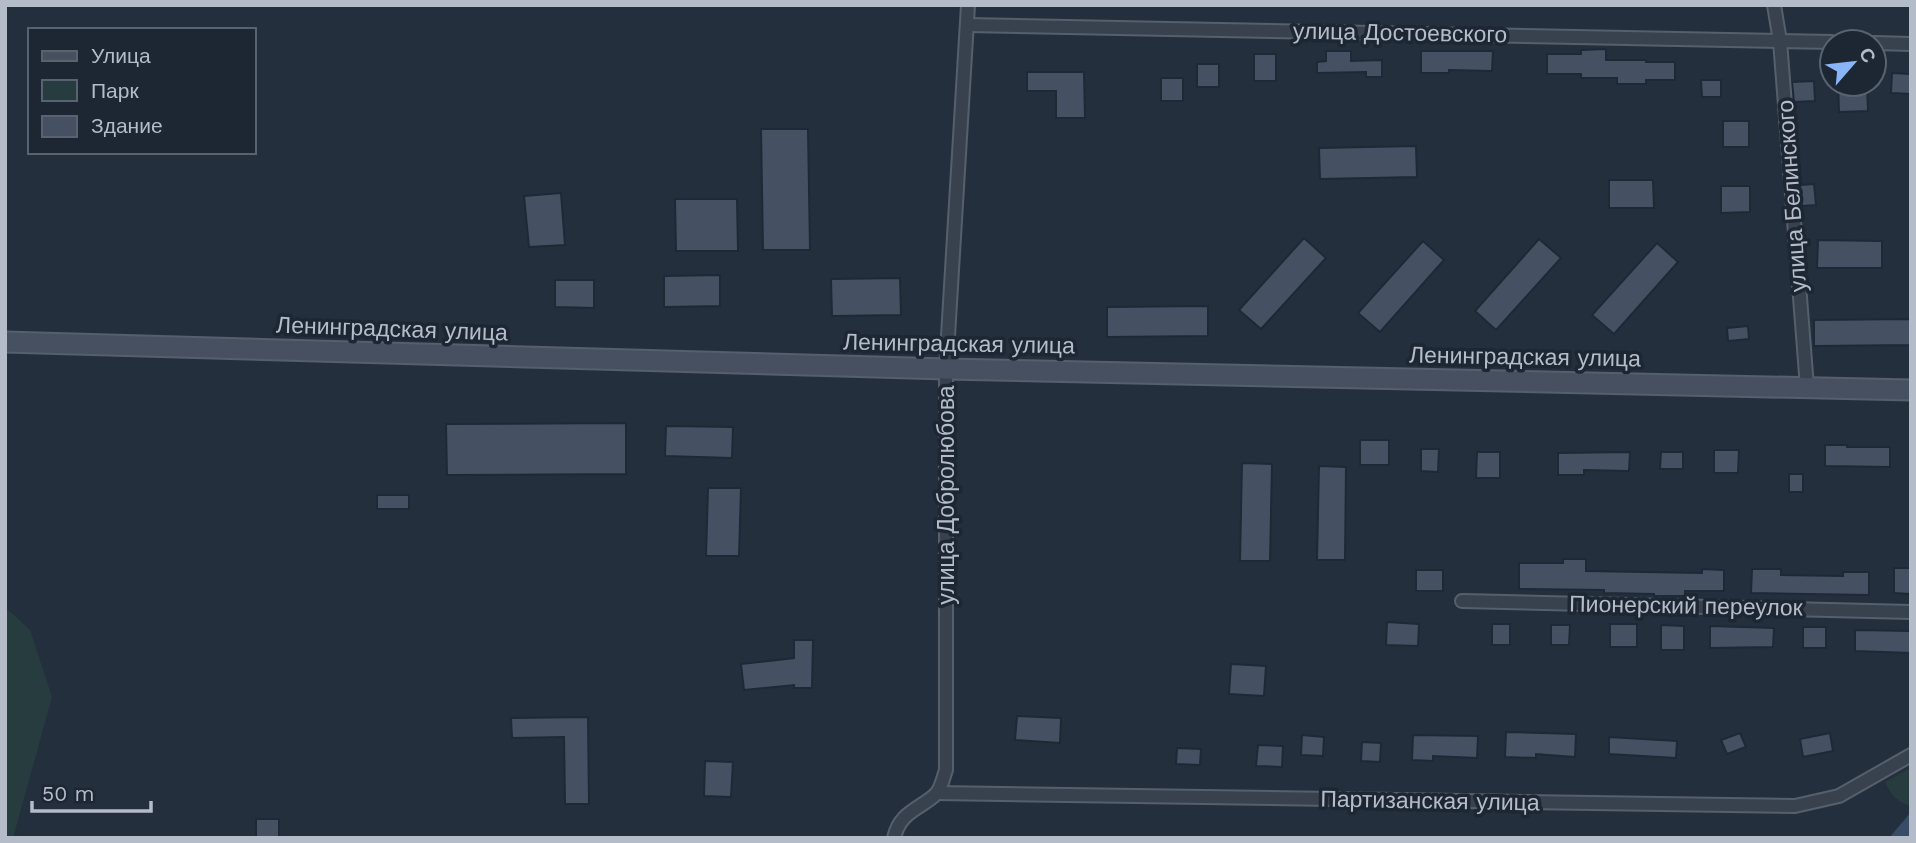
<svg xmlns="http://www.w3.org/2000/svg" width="1916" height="843" viewBox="0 0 1916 843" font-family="'Work Sans',sans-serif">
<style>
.green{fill:#263c3f}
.water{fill:#394c67}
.building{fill:#455162;stroke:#1f2835;stroke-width:2}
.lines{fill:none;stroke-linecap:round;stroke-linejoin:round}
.street-casing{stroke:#565f6c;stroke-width:16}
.secondary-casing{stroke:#565f6c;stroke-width:23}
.street{stroke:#38414e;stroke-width:12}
.secondary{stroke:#465061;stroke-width:19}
.labels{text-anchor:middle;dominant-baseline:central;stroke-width:7;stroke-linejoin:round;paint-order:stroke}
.street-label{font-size:23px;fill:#b4bcc9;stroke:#1d2633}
</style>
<rect width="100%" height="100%" fill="#242f3e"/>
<g class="green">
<path d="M5,607l25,23 22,67 -39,141h-8z"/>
<path d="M1911,768v38c-14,-4 -20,-11 -26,-24z"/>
</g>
<path class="water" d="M1911,812v26h-22z"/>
<g class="building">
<path d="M1606,49v11h40v2h29v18h-29v4h-29v-6h-36v-4h-34v-20h34v-4z"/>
<path d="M1326,51h25v10l31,-1v17h-16v-5l-49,1v-11l9,-1z"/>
<path d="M1421,51h72l-1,20 -43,-1v3h-28z"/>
<rect x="1254" y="54" width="22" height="27"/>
<rect x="1197" y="64" width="22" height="23"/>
<path d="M1027,72h57l1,46h-29v-27h-29z"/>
<path d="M1892,73l19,1v20l-20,-1z"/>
<rect x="1161" y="78" width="22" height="23"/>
<path d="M1701,80h20v17h-19z"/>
<path d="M1814,81l1,20 -21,1 -2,-20z"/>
<path d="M1838,84h29l1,27 -29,1z"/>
<rect x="1723" y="121" width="26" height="26"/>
<path d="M761,129h47l2,121h-47z"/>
<path d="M1416,146l1,31 -97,2 -1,-31z"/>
<path d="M1609,180h44l1,28h-45z"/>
<path d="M1814,184l2,21 -14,1 -2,-21z"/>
<path d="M1721,186h29v26l-29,1z"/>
<path d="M561,193l4,52 -36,2 -5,-51z"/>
<path d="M675,199h62l1,52h-62z"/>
<path d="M1304,238l22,20 -65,71 -22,-19z"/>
<path d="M1539,239l22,19 -65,72 -21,-19z"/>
<path d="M1818,240l64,1v27h-65z"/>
<path d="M1423,241l21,19 -64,72 -22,-19z"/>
<path d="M1657,243l21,19 -64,72 -22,-19z"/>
<path d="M720,275v31l-56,1v-31z"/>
<path d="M900,278l1,37 -69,1 -1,-37z"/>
<path d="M555,280h39v28l-39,-1z"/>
<path d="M1208,306v30l-101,1v-30z"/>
<path d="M1911,319v26l-97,1v-26z"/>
<path d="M1748,326l1,13 -21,2 -1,-13z"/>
<path d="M626,423v51l-179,1 -1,-51z"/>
<path d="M666,426l67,1 -1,31 -67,-2z"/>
<rect x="1360" y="440" width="29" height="25"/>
<path d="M1825,445h22v2h43v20l-65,-1z"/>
<path d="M1421,449h18l-1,23 -17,-1z"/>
<path d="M1714,450h25l-1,23h-24z"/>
<path d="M1477,452h23v26h-24z"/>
<path d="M1630,452l-1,19 -45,-1v5h-26v-22z"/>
<path d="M1661,452h22v17h-23z"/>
<path d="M1242,463l30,1 -2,97h-30z"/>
<path d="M1319,466l27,1 -1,93h-28z"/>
<rect x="1789" y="474" width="14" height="18"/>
<path d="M708,488h33l-2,68h-33z"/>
<rect x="377" y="495" width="32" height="14"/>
<path d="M1563,559h23v12l116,2v-4l22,1v21h-39v5h-31v-2l-50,-1v-3l-85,-1v-26h44z"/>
<path d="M1894,568h17v26l-17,-1z"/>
<path d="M1752,569h29v6l62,1v-4h26v23l-118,-2z"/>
<rect x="1416" y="570" width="27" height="21"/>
<path d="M1387,622l32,2 -1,22 -32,-1z"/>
<rect x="1492" y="624" width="18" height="21"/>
<rect x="1610" y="624" width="27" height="23"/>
<path d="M1551,625h19l-1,20h-18z"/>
<path d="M1661,625l23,1v24h-23z"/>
<path d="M1710,626l64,2 -1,19 -63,1z"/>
<rect x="1803" y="627" width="23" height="21"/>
<path d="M1855,630l56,1v22l-56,-2z"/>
<path d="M794,640h19l-1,48h-18v-3l-50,5 -3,-26 53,-6z"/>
<path d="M1231,664l35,2 -2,30 -35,-2z"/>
<path d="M1017,716l44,2 -1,25 -45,-3z"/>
<path d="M588,717l1,87h-24l-1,-67 -52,1 -1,-20z"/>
<path d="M1506,732l70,2 -1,23 -39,-3v4l-31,-1z"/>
<path d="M1740,733l6,14 -19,7 -6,-14z"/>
<path d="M1830,733l3,18 -30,6 -3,-18z"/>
<path d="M1302,735l22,2 -1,19 -22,-1z"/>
<path d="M1413,735l65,1 -1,22 -44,-2v5l-21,-1z"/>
<path d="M1609,737l68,4 -1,17 -67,-4z"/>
<path d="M1362,742l19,1 -1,19 -19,-1z"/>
<path d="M1258,745l25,1 -1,21 -26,-1z"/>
<path d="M1177,748l24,1 -1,16 -24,-1z"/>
<path d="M705,761l28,1 -2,35 -27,-1z"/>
<rect x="256" y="819" width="23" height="19"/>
</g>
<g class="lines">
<defs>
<g id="street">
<path d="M1774,5l6,36 27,346"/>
<path d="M967,25l865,17"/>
<path d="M1874,43l37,1"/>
<path d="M1462,601l449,11"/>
<path d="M937,793l858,13 44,-10 72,-41"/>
<path d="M894,838c6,-26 24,-28 41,-43 6,-5 8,-17 11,-25v-401l22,-364"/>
</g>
<path id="secondary" d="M5,342l941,27 965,21"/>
</defs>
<use href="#street" class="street-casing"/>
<use href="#secondary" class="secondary-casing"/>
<use href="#street" class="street"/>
<use href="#secondary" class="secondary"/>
</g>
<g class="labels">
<g class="street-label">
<text transform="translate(1400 33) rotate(1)">улица Достоевского</text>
<text transform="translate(1792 196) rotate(-94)">улица Белинского</text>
<text transform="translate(392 329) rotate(2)">Ленинградская улица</text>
<text transform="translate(959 344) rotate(1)">Ленинградская улица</text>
<text transform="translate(1525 357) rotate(1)">Ленинградская улица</text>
<text transform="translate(946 495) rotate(-90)">улица Добролюбова</text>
<text transform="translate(1686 606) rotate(1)">Пионерский переулок</text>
<text transform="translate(1430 801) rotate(1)">Партизанская улица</text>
</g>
</g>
<rect width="1916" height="843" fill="none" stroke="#b4bcc9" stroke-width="14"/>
<rect x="28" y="28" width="228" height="126" fill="#1d2633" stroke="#59626f" stroke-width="2"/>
<rect x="42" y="51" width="35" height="10" fill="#465061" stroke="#59626f" stroke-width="2"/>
<text x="91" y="63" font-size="21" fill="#b4bcc9">Улица</text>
<rect x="42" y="80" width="35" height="21" fill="#263c3f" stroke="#59626f" stroke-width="2"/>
<text x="91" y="98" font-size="21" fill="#b4bcc9">Парк</text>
<rect x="42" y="116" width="35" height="21" fill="#455162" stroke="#59626f" stroke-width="2"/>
<text x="91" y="133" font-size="21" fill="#b4bcc9">Здание</text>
<g transform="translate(1853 63) rotate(62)"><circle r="33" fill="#1d2633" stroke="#59626f" stroke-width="2"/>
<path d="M0-5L12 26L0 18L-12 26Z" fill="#8ab4f8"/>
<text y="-10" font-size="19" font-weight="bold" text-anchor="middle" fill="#b4bcc9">С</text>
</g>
<path d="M32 801v10h119v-10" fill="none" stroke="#b4bcc9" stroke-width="3.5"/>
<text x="42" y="801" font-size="21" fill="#b4bcc9" stroke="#1d2633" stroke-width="5" paint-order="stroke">50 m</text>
</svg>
